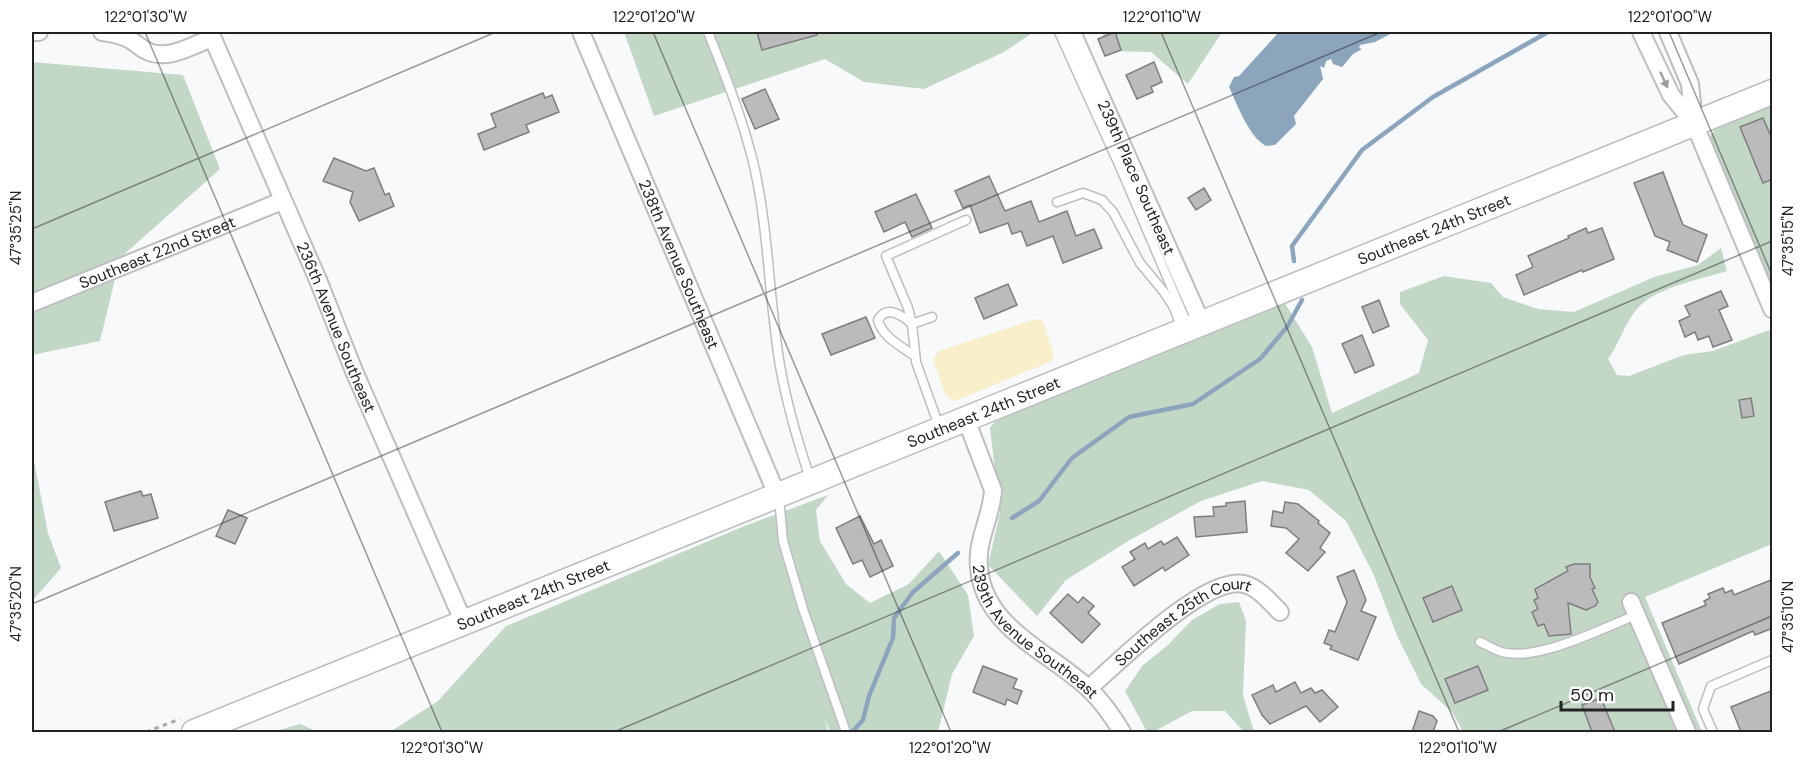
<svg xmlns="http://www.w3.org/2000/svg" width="1804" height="764" viewBox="0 0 1804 764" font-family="'DM Sans',sans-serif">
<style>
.green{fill:#c3d7c7}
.sand{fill:#f9efca}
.water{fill:#8ca5bd}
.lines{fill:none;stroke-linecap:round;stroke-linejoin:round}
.stream{stroke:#8ca5bd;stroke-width:4.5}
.building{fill:#bbbabc;stroke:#7e7e7f;stroke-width:1.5}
.lane-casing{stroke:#bcbebf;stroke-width:11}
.street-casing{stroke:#bcbebf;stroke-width:20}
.secondary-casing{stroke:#bcbebf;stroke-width:27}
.path{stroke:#a8a9aa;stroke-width:3;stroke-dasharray:4.5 4.5;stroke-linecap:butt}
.lane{stroke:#fff;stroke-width:8}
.street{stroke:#fff;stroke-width:16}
.secondary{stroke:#fff;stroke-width:24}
.oneway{fill:#9c9c9c}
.ticks{fill:none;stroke:#222223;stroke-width:1.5;stroke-opacity:0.45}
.labels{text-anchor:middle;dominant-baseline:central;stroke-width:5;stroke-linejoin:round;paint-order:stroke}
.street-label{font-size:16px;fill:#222223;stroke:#fff}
.neatline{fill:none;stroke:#222223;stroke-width:2}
.ticks-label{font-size:15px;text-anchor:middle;fill:#222223}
</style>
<rect width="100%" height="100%" fill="#f7f9fa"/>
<g class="green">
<path d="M624,32h410l-30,20 -80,37 -60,-7 -39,-23 -171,57z"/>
<path d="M1102,32h120l-34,52 -37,-32 -42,-1z"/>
<path d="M32,62l151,13 37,94 -100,89 -20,83 -68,14z"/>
<path d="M1772,103v189l-62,-153c2,-18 46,-29 62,-36z"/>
<path d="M1721,248l6,23c-25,8 -64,15 -84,32 -17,14 -22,39 -35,56l9,16 12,1 55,-21 29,-4 56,-21 3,8v206l-127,53 57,135h-239l-10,-19 -32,-29 -23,-46 -25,-65 -27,-52 -37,-31 -47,-9 -61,20 -71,39 -64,40 -29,36 -49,-51 12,-53 -10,-84 9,-12 285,-114 28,45 20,66 87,-40 9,-33 -28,-36v-12l44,-16 47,7 12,14 35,12 36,3 80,-35 44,-12z"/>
<path d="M32,450l16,83 13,35 -29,33z"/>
<path d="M828,495l-12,15 4,31 26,43 24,19 39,-19 30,-33 29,44 6,41 -22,38 -14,58h-108l-5,-13 3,13h-438l48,-31 68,-75 236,-99z"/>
<path d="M1239,602l7,19 -3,74 11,37h-10l-19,-21h-33l-39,21h-6l-22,-41 18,-26 24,-19 25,-26 28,-16z"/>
<path d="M300,724l18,8h-46z"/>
</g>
<path class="sand" d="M1036,319l5,1 3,4 10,32 -2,5 -97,40 -9,-5 -13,-36 6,-9z"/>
<path class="water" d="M1279,32h115l-19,10 -15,3 -1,3 3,1 -9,5 -11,13 -9,-3 -2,-5 -5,2 -2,7 -4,-2 3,13 -29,37 2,8 -21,21 -9,1c-17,-9 -29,-42 -37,-59l5,-10 5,-1z"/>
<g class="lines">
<g class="stream">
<path d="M1294,261l-2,-15 70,-96 71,-53 115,-65"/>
<path d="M1012,518l27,-17 33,-43 57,-41 64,-13 67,-45 27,-32 15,-27"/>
<path d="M852,732l11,-12 6,-24 24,-58 1,-20 19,-26 45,-39"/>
</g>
</g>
<g class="building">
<path d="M757,32h60v3l-55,15z"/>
<path d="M1115,32l6,18 -16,6 -7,-17z"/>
<path d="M1154,62l8,20 -11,5 2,5 -16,7 -11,-24z"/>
<path d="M765,89l14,30 -24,10 -13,-30z"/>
<path d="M543,93l2,5 7,-3 7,17 -33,13 3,7 -45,18 -6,-16 18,-7 -5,-13z"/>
<path d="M1763,118l10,23v38l-10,4 -23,-56z"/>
<path d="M334,158l32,13 8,-3 11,27 4,-2 5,13 -35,15 -9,-19 3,-10 -30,-11z"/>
<path d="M1663,172l20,53 24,10 -10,27 -30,-12 3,-8 -15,-6 -21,-53z"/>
<path d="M989,176l16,35 26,-10 8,21 28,-11 9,25 18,-7 8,19 -39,15 -10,-27 -26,10 -6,-15 -9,3 -4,-11 -28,10 -10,-28 -7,3 -8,-17z"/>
<path d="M1204,188l7,12 -15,10 -8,-12z"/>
<path d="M916,194l16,34 -20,9 -7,-15 -21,10 -9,-20z"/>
<path d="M1586,228l2,5 14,-5 12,31 -31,13 -1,-2 -58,25 -8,-20 17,-8 -5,-11 41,-18 -1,-2z"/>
<path d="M1008,284l9,21 -33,14 -9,-21z"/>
<path d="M1721,291l7,15 -9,4 13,30 -19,7 -4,-11 -11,4 -3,-8 -10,5 -6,-16 11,-5 -5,-10z"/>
<path d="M1379,300l10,26 -16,7 -11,-26z"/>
<path d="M866,317l9,21 -44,17 -9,-21z"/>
<path d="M1362,335l12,30 -19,8 -13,-29z"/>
<path d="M1751,398l3,18 -12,2 -3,-18z"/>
<path d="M141,491l2,5 8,-2 7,24 -44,13 -9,-29z"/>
<path d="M1245,501l2,31 -51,5 -2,-20 20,-1 -1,-9 13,-1v-3z"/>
<path d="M1285,502l13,2 21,17 -1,2 12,10 -10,15 5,4 -17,19 -22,-18 13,-14 -13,-11 -15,-2 2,-15 10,2z"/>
<path d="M228,510l19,8 -12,26 -19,-8z"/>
<path d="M860,516l14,28 7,-4 12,26 -23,11 -8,-17 -9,4 -17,-36z"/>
<path d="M1177,537l12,18 -24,16 -2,-4 -29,19 -12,-19 13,-8 -5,-7 15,-9 3,6 13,-8 3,4z"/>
<path d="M1574,564h16v13l5,11 -3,1 6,13 -3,4 -9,4 -18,-7 3,31 -22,2 -5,-12 -6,2 -6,-14 6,-3 -4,-9 4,-2 -3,-9 33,-18 -2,-4z"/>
<path d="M1354,570l12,30 -5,11 15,6 -18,43 -28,-11 2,-3 -8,-3 5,-13 6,2 12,-30 -10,-25z"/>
<path d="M1773,579v49l-18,7 -2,-4 -74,33 -17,-41 44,-18 -2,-4 6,-3 -2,-4 15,-6 2,5 7,-3 2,5z"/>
<path d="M1452,586l10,24 -29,12 -10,-24z"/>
<path d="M1068,594l10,9 5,-6 11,9 -6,7 12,11 -18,19 -32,-30z"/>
<path d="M983,666l34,13 -4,9 9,3 -5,13 -10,-5 -2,6 -32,-13z"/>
<path d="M1478,666l10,24 -33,13 -10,-24z"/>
<path d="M1295,682l6,11 10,-5 4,5 7,-3 16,17 -18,15 -14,-16 -36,18 -8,-9 -10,-20 21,-10 3,7z"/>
<path d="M1773,690v40l-7,2h-25l-10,-25z"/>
<path d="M1601,698l14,34h-23l-10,-27z"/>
<path d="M1419,711l14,5 4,5 -4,11h-21z"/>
</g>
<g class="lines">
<defs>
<g id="lane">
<path d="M708,32c18,45 36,90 47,138 14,65 14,131 25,196 7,39 18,77 31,115"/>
<path d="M1059,32l62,137 67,157"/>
<path d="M1057,202l26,-9 19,7 11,12 27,51 24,29 9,14 9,22"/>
<path d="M915,356c-13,-9 -33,-19 -37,-36 9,-16 25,-4 34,4l20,-7"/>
<path d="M940,429l-24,-67 -4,-38 -4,-16 -22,-52 80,-36"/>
<path d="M779,498l4,43 20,68 43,123"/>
<path d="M1480,642c7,3 15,8 22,10 35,10 101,-24 134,-37"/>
<path d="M1713,732l-10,-23 8,-23 61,-26"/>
</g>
<g id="street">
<path d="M32,32h7"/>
<path d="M102,32c9,1 19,3 27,7 7,4 12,10 20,13 20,8 44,-7 63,-14"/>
<path id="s1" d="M210,32l108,248 36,91 110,252"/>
<path id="s2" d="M581,32l191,451 6,11"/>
<path id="s3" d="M1072,32l130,292"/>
<path d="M1641,32l30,63 23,28 78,186"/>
<path d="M1668,32l22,52 4,39"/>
<path id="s4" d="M32,303l250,-102"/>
<path id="s5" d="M966,419l27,71c-1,26 -17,50 -14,77 4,61 71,85 110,122 13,12 24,28 33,43"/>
<path d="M1631,602l56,130"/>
<path id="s6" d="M1089,688c29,-25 116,-113 155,-104 14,3 26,18 36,28"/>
</g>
<g id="secondary">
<path id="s7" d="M194,732l1578,-640"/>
</g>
</defs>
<use href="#lane" class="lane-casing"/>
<use href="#street" class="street-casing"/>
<use href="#secondary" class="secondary-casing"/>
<path class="path" d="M146,732l34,-13"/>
<use href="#lane" class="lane"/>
<use href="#street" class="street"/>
<use href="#secondary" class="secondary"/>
</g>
<defs><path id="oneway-solid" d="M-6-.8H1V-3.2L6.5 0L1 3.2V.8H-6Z" transform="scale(1.5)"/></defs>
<use class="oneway" href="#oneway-solid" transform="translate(1664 80) rotate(65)"/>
<path class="ticks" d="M145,32l297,700M653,32l298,700M1161,32l298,700M1669,32l103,243M32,229l464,-197M32,604l1349,-572M614,732l1158,-491M1498,732l274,-116"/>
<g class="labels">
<g class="street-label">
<text stroke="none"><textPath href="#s3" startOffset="159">239th Place Southeast</textPath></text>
<text stroke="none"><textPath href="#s7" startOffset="1338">Southeast 24th Street</textPath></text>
<text stroke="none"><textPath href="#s4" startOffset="135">Southeast 22nd Street</textPath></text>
<text stroke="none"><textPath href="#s2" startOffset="252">238th Avenue Southeast</textPath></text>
<text stroke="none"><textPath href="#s1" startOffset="321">236th Avenue Southeast</textPath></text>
<text stroke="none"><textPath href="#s7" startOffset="852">Southeast 24th Street</textPath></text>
<text stroke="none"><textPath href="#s7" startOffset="366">Southeast 24th Street</textPath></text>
<text stroke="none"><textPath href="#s5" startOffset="243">239th Avenue Southeast</textPath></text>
<text stroke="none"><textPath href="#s6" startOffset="118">Southeast 25th Court</textPath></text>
</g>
</g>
<rect width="1804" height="764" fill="none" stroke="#ffffff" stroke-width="66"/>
<path d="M1561 701v9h112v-9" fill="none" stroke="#222223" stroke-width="3"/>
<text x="1570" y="701" font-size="18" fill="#222223" stroke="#ffffff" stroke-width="4.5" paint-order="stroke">50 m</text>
<rect x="33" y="33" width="1738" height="698" class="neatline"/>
<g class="ticks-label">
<text x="146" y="22">122°01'30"W</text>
<text x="654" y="22">122°01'20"W</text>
<text x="1162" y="22">122°01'10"W</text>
<text x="1670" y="22">122°01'00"W</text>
<text transform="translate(16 228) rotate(-90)" y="5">47°35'25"N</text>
<text transform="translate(1788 241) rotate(-90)" y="5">47°35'15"N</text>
<text transform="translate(16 604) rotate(-90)" y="5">47°35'20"N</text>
<text transform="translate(1788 617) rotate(-90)" y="5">47°35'10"N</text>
<text x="442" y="753">122°01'30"W</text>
<text x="950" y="753">122°01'20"W</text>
<text x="1458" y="753">122°01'10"W</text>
</g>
</svg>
